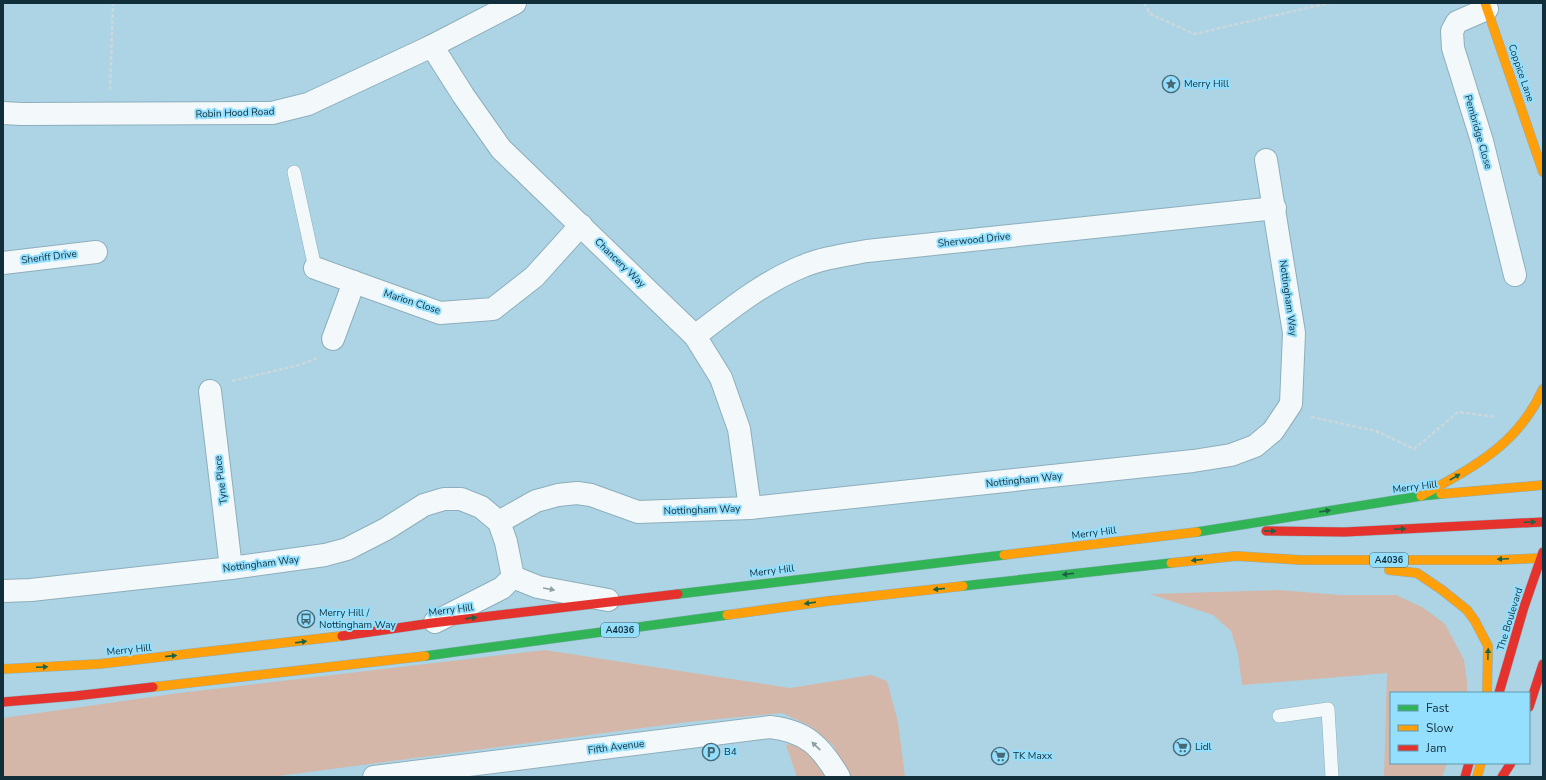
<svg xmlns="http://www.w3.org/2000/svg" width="1546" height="780" viewBox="0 0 1546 780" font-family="'Nunito Sans',sans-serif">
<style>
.green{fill:#d4b7a8}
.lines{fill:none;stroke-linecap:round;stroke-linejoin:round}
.lane-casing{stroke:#8eaebb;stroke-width:14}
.street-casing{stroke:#8eaebb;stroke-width:24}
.fast-casing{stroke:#8eaebb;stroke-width:10}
.slow-casing{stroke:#8eaebb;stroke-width:10}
.jam-casing{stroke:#8eaebb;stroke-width:10}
.path{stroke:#cad7dd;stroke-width:2.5;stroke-dasharray:4 2;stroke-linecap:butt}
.lane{stroke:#f3f9fb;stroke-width:13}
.street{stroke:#f3f9fb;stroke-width:22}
.fast{stroke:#30b455;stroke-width:9}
.slow{stroke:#ff9f0a;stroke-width:9}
.jam{stroke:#e5322d;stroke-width:9}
.oneway{fill:#1d6445}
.oneway2{fill:#8d9ea5}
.labels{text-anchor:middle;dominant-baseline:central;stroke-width:4;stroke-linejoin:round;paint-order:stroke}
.shield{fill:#94dffd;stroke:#386475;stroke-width:1}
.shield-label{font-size:9px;font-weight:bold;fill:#102f3b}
.street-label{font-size:10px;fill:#102f3b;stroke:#94dffd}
.poi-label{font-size:10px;fill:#102f3b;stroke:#94dffd;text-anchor:start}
</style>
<rect width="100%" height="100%" fill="#acd4e5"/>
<g class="green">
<path d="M1279,590l61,5h56l26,12 23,17 19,36 3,21v12h-76v70h56l-5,14h-58l3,-104 -145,12 -4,-31 -7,-23 -18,-16 -63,-21z"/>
<path d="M545,650l245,38 81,-13 16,6 11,41 7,55h-57l-2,-7 -13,-25 -23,-19 -28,-13 -94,9 -417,55h-268v-59l176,-25z"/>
<path d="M793,744l12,3 11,13 11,17h-30l-11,-32z"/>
</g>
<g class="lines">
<defs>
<g id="lane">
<path d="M294,172l21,96"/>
<path d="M1279,716l49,-7 4,68"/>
</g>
<g id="street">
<path d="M1487,9l-30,13 -5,9 1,17 29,93 33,134"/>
<path d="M432,46l31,49 38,54 194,187 26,42 18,51 11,79"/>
<path d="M3,113l18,1 251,-1 36,-9 124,-58 83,-43"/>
<path d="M3,263l93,-11"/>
<path d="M315,268l125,45 53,-4 41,-32 47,-52"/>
<path d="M695,336c34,-26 67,-53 106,-69 21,-9 44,-12 66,-16l408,-43"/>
<path d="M333,339l21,-57"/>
<path d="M210,391l21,177"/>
<path d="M499,522l37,-21 22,-6 19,-2 14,2 47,17 112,-4 443,-47 38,-6 24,-9 18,-15 18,-27 3,-71 -28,-173"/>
<path d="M513,577l25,10 70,13"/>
<path d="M3,591l28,-1 200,-22 94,-13 22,-6 39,-20 38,-24 20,-6h17l20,8 18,15 7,20 7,35"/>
<path d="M435,622l67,-34 11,-11"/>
<path d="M374,777l396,-50c36,4 51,19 69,50"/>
</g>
<g id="fast">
<path d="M1197,532l224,-36 20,-2"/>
<path d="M963,586l208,-23"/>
<path d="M678,594l326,-39"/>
<path d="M425,656l302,-41"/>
</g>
<g id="slow">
<path d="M1485,3l58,169"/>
<path d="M1441,494l102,-9"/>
<path d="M1421,496c52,-29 96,-50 122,-107"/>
<path d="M1004,555l193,-23"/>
<path d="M1171,563l65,-7 65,4h195l47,-2"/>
<path d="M1389,570l28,3 25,17 25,20 8,11 13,25 -1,47"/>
<path d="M727,615l101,-14 135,-15"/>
<path d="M3,669l96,-5 243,-28"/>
<path d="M153,687l272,-31"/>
<path d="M1477,777l4,-14"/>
</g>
<g id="jam">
<path d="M1266,531l79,1 198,-10"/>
<path d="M342,636l90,-13 246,-29"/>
<path d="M1499,693l25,-86 19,-55"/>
<path d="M3,702l72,-6 78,-9"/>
<path d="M1529,707l14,-43"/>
<path d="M1465,777l4,-14"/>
<path d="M1502,777l9,-14"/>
</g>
</defs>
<use href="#lane" class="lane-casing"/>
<use href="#street" class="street-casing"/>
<use href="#fast" class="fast-casing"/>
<use href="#slow" class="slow-casing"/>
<use href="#jam" class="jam-casing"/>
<g class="path">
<path d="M1144,3l6,11 44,20 135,-31"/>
<path d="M110,90l3,-87"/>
<path d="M232,381l67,-16 19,-7"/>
<path d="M1311,417l65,14 38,18 44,-37 38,5"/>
</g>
<use href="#lane" class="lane"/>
<use href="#street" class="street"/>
<use href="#fast" class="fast"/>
<use href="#slow" class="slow"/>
<use href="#jam" class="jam"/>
</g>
<defs><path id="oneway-solid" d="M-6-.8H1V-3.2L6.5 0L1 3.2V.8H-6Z"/></defs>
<g class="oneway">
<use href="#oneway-solid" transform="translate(1455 477) rotate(-30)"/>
<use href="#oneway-solid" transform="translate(1325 511) rotate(-9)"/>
<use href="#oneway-solid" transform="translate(1530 522) rotate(-2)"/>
<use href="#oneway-solid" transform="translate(1400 529) rotate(-3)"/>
<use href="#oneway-solid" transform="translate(1270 531) rotate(1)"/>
<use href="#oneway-solid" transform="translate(1503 559) rotate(178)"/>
<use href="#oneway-solid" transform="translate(1197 560) rotate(174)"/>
<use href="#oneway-solid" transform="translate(1068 574) rotate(174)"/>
<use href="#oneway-solid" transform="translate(939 589) rotate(174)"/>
<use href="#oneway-solid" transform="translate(810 603) rotate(172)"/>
<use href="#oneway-solid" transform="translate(471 618) rotate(-7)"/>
<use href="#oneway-solid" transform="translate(301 642) rotate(-8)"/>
<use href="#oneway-solid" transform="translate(1488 654) rotate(-88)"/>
<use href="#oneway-solid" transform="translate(171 656) rotate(-6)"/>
<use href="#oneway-solid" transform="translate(42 667) rotate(-3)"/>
</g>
<g class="oneway2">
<use href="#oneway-solid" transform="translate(549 589) rotate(10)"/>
<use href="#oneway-solid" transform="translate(816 746) rotate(-136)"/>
</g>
<defs>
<symbol id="sight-ring" viewBox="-11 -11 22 22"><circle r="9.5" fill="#94dffd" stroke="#476976" stroke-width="1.5"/><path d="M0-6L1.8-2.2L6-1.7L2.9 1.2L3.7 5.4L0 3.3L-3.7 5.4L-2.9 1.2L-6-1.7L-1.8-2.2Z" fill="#476976"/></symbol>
<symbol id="bus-ring" viewBox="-11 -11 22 22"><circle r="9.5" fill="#94dffd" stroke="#476976" stroke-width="1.5"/><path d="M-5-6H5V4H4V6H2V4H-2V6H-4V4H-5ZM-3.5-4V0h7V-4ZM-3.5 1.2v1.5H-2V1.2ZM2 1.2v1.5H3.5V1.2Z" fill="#476976"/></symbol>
<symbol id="supermarket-ring" viewBox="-11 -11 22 22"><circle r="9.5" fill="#94dffd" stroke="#476976" stroke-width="1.5"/><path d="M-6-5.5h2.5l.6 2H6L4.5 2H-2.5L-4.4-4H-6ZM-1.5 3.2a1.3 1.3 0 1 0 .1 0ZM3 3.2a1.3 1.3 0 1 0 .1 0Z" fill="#476976"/></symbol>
<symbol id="parking-ring" viewBox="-11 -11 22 22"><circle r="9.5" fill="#94dffd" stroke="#476976" stroke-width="1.5"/><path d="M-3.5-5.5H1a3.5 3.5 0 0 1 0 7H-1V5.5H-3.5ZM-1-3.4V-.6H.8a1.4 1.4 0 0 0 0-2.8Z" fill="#476976"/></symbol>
</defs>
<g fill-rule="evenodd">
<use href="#sight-ring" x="1161" y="74" width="20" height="20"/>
<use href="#bus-ring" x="296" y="609" width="20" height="20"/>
<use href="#supermarket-ring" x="1172" y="737" width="20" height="20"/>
<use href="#parking-ring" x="701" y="742" width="20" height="20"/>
<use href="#supermarket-ring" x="990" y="746" width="20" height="20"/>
</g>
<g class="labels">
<g class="shield">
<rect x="1370" y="553" width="38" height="14" rx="3"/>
<rect x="601" y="623" width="38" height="14" rx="3"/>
</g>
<g class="shield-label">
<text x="1389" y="560">A4036</text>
<text x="620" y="630">A4036</text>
</g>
<g class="street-label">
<text transform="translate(1521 73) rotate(71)">Coppice Lane</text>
<text transform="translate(235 113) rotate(-2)">Robin Hood Road</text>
<text transform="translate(1478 132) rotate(74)">Pembridge Close</text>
<text transform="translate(974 240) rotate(-6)">Sherwood Drive</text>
<text transform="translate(49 257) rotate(-7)">Sheriff Drive</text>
<text transform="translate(620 263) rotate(44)">Chancery Way</text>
<text transform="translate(1288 298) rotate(82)">Nottingham Way</text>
<text transform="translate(412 302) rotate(18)">Marion Close</text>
<text transform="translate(221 480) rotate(-97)">Tyne Place</text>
<text transform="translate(1024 480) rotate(-6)">Nottingham Way</text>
<text transform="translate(1415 487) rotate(-7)">Merry Hill</text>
<text transform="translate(702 510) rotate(-2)">Nottingham Way</text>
<text transform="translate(1094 533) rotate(-7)">Merry Hill</text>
<text transform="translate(261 564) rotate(-7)">Nottingham Way</text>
<text transform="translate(772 571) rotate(-7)">Merry Hill</text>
<text transform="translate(451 610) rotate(-7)">Merry Hill</text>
<text transform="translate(1510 619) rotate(-73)">The Boulevard</text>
<text transform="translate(129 650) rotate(-6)">Merry Hill</text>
<text transform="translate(616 747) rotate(-7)">Fifth Avenue</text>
</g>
<g class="poi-label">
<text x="1184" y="84">Merry Hill</text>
<text x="319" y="613">Merry Hill /<tspan x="319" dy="12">Nottingham Way</tspan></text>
<text x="1195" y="747">Lidl</text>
<text x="724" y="752">B4</text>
<text x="1013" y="756">TK Maxx</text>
</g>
</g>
<rect width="1546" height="780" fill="none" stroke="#102f3b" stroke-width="8"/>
<rect x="1390" y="692" width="140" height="72" fill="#94dffd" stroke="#5f99af"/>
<rect x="1398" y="705" width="20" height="6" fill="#30b455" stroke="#5f99af"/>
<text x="1426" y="712" font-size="12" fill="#102f3b">Fast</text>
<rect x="1398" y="725" width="20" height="6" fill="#ff9f0a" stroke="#5f99af"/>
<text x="1426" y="732" font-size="12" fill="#102f3b">Slow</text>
<rect x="1398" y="745" width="20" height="6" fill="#e5322d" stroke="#5f99af"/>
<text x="1426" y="752" font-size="12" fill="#102f3b">Jam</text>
</svg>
